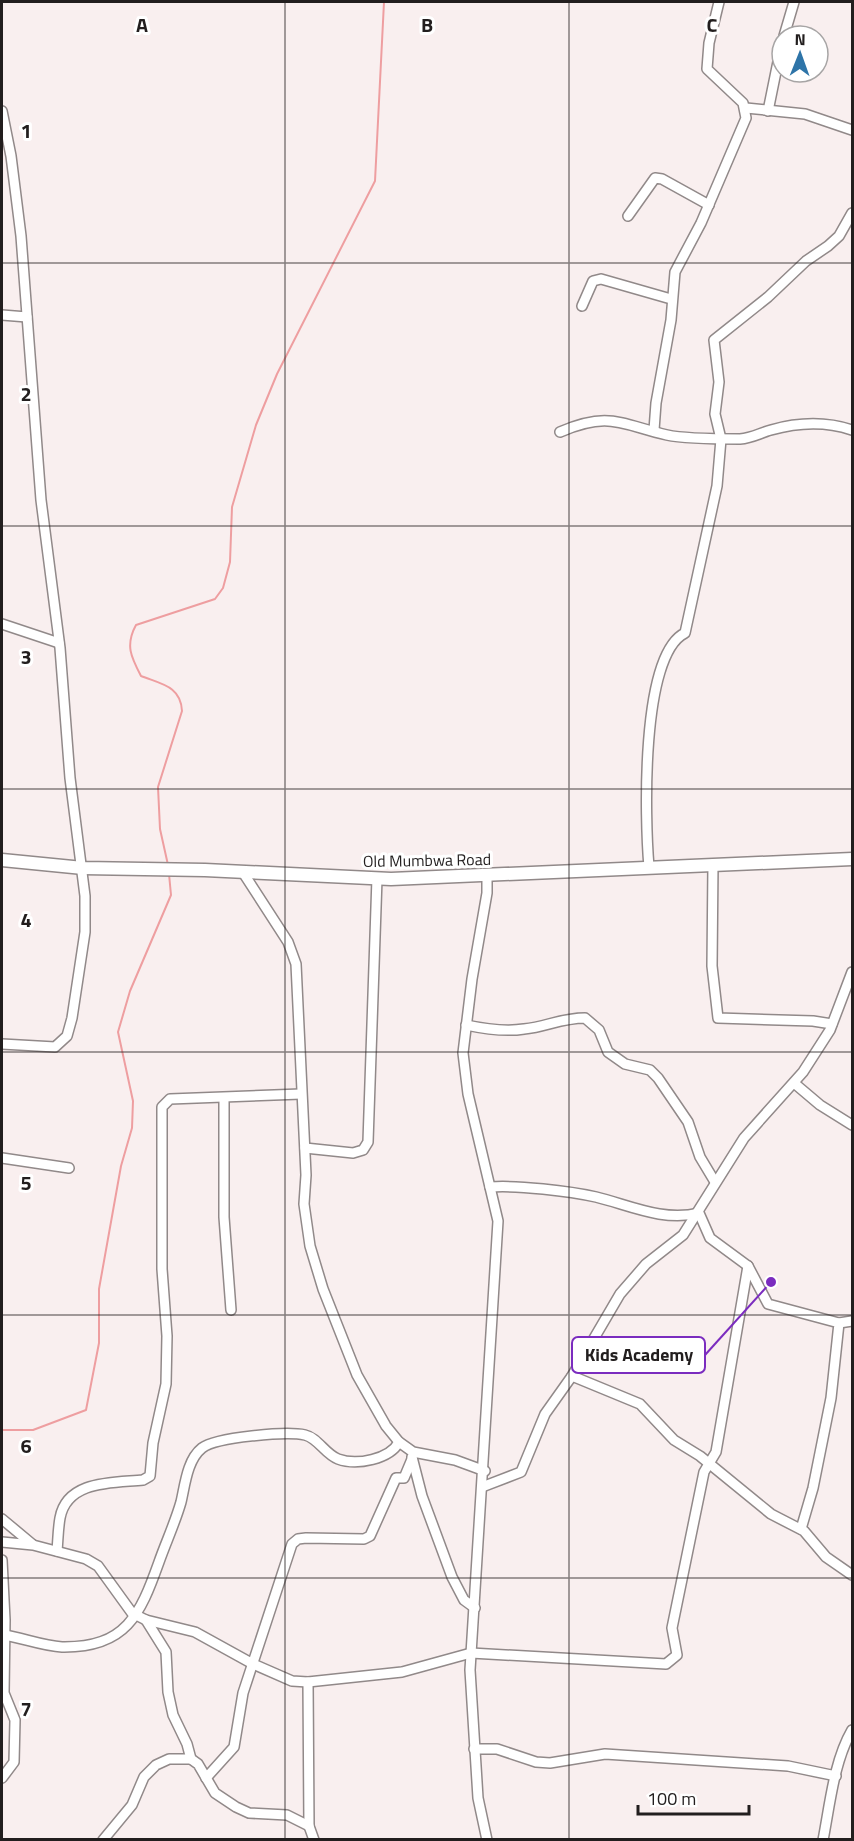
<svg xmlns="http://www.w3.org/2000/svg" width="854" height="1841" viewBox="0 0 854 1841" font-family="'Titillium Web',sans-serif">
<style>
.lines{fill:none;stroke-linecap:round;stroke-linejoin:round}
.stream{stroke:#ee9ea0;stroke-width:2}
.minor-casing{stroke:#918989;stroke-width:12}
.secondary-casing{stroke:#918989;stroke-width:15}
.minor{stroke:#fff;stroke-width:9}
.secondary{stroke:#fff;stroke-width:12}
.grid{fill:none;stroke:#221e1e;stroke-width:1.5;stroke-opacity:0.55}
.labels{text-anchor:middle;dominant-baseline:central;stroke-width:6;stroke-linejoin:round;paint-order:stroke}
.street-label{font-size:16px;fill:#221e1e;stroke:#fff}
.grid-label{font-size:20px;text-anchor:middle;font-weight:bold;fill:#221e1e;stroke:#fff;stroke-width:6;stroke-linejoin:round;paint-order:stroke}
.leader{fill:none;stroke:#7b2cbf;stroke-width:2}
.callout-dot{fill:#7b2cbf;stroke:#fff;stroke-width:2}
.callout{fill:#fff;stroke:#7b2cbf;stroke-width:2}
.callout-label{font-size:18px;text-anchor:middle;font-weight:bold;fill:#221e1e}
</style>
<rect width="100%" height="100%" fill="#f9efef"/>
<g class="lines">
<g class="stream">
<path d="M168,865l-8,-36 -2,-42 24,-76c-1,-25 -21,-27 -41,-35 -10,-19 -16,-31 -5,-51l79,-26 8,-11 7,-26 2,-55 24,-82 21,-51 98,-193 9,-179"/>
<path d="M2,1430h31l53,-20 13,-67v-54l22,-123 11,-38 1,-27 -15,-69 12,-41 41,-96 -2,-21"/>
</g>
<defs>
<g id="minor">
<path d="M784,36l10,-34"/>
<path d="M746,108l59,6 47,16"/>
<path d="M2,111l9,45 10,80 20,264 19,148 10,130 15,118v36l-13,86 -5,18 -12,11 -53,-3"/>
<path d="M768,111l14,-69"/>
<path d="M628,216l27,-38 7,1 47,26"/>
<path d="M582,306l11,-25 8,-2 70,20"/>
<path d="M2,315l25,2"/>
<path d="M654,430l2,-27 15,-83 4,-48 26,-49 45,-105 -3,-15 -36,-34 2,-26 10,-41"/>
<path d="M560,432c49,-21 60,-8 107,3 18,4 55,4 73,4 12,-1 20,-6 31,-9 28,-8 54,-9 81,0"/>
<path d="M2,624l57,19"/>
<path d="M713,864l-1,102 6,52 95,3 19,3"/>
<path d="M649,867c-4,-46 -9,-212 36,-234l32,-147 4,-47 -6,-25 4,-32 -5,-42 54,-43 38,-36 22,-15 11,-10 13,-23"/>
<path d="M244,874l44,68 8,22 10,211 -2,29 6,42 13,43 34,86 29,51 13,16 14,10 42,8 30,11"/>
<path d="M487,875v18l-15,86 -9,74 5,41 30,127 -28,449 8,128 9,42"/>
<path d="M466,1025c19,4 39,7 58,4 22,-2 37,-11 61,-11l14,12 9,22 17,12 25,6 8,8 30,44 12,35 15,25"/>
<path d="M794,1083l26,22 32,20"/>
<path d="M224,1098v119l7,93"/>
<path d="M305,1148l48,5 10,-3 5,-8 9,-264"/>
<path d="M2,1158l67,10"/>
<path d="M490,1187c27,-2 79,4 106,10 33,8 67,25 103,16l11,25 38,28 20,38 71,19 -8,75 -18,90 -12,41"/>
<path d="M839,1323l13,-2"/>
<path d="M572,1376l68,28 34,36 26,16 71,58 33,17 22,26 26,18"/>
<path d="M412,1457l10,39 30,81 12,23 11,8"/>
<path d="M482,1487l39,-15 24,-58 27,-38 48,-82 26,-30 37,-29 61,-97 59,-66 27,-42 22,-58"/>
<path d="M2,1519l30,25"/>
<path d="M2,1542l31,3 53,14 12,7 34,47 14,7 49,12 58,32 39,17 16,1 94,-10 69,-19 195,11 11,-9 -5,-27 32,-156 12,-20 32,-186"/>
<path d="M57,1551c1,-11 1,-22 3,-33 7,-38 53,-35 83,-38l7,-4 3,-33 13,-59 1,-48 -5,-67v-162l8,-8 131,-5"/>
<path d="M2,1560l3,60 -1,73 11,27 -1,42 -12,16"/>
<path d="M146,1620l20,32 2,40 5,23 14,29 4,15"/>
<path d="M4,1635c19,3 39,11 58,12 64,1 78,-32 97,-85 7,-20 16,-39 22,-60 4,-17 6,-42 21,-54 14,-11 85,-17 103,-13 13,3 20,19 33,24 19,7 52,0 61,-17"/>
<path d="M308,1682l1,144 5,14"/>
<path d="M474,1749h23l39,13 14,1 55,-9 183,12 48,10"/>
<path d="M206,1778l28,-31 9,-54 49,-149 6,-5 8,-1 58,1 6,-3 26,-58h8l8,-19"/>
<path d="M103,1840l29,-35 12,-28 12,-12 13,-6h22l7,5 17,29 21,14 13,6 38,2 22,11"/>
<path d="M823,1840c7,-36 11,-79 29,-110"/>
</g>
<path id="secondary" d="M2,860l81,8 122,2 186,9 461,-20"/>
</defs>
<use href="#minor" class="minor-casing"/>
<use href="#secondary" class="secondary-casing"/>
<use href="#minor" class="minor"/>
<use href="#secondary" class="secondary"/>
</g>
<path class="grid" d="M285,2v1838M569,2v1838M2,263h850M2,526h850M2,789h850M2,1052h850M2,1315h850M2,1578h850"/>
<g class="labels">
<g class="street-label">
<text transform="translate(427 860) rotate(-1)">Old Mumbwa Road</text>
</g>
</g>
<g class="grid-label">
<text x="142" y="32">A</text>
<text x="427" y="32">B</text>
<text x="712" y="32">C</text>
<text x="26" y="138">1</text>
<text x="26" y="401">2</text>
<text x="26" y="664">3</text>
<text x="26" y="927">4</text>
<text x="26" y="1190">5</text>
<text x="26" y="1453">6</text>
<text x="26" y="1716">7</text>
</g>
<path class="leader" d="M771 1282L705 1355"/>
<circle class="callout-dot" cx="771" cy="1282" r="6"/>
<rect class="callout" x="572" y="1337" width="133" height="36" rx="6"/>
<g class="callout-label">
<text x="639" y="1361">Kids Academy</text>
</g>
<rect width="854" height="1841" fill="none" stroke="#221e1e" stroke-width="6"/>
<g transform="translate(800 54) rotate(1)"><circle r="28" fill="#ffffff" stroke="#a7a5a5" stroke-width="1.5"/>
<path d="M0-4.5L10 22L0 15L-10 22Z" fill="#2e74a8"/>
<text y="-9" font-size="16" font-weight="bold" text-anchor="middle" fill="#221e1e">N</text>
</g>
<path d="M638 1805v9h111v-9" fill="none" stroke="#221e1e" stroke-width="3"/>
<text x="647" y="1805" font-size="18" fill="#221e1e" stroke="#ffffff" stroke-width="4.5" paint-order="stroke">100 m</text>
</svg>
